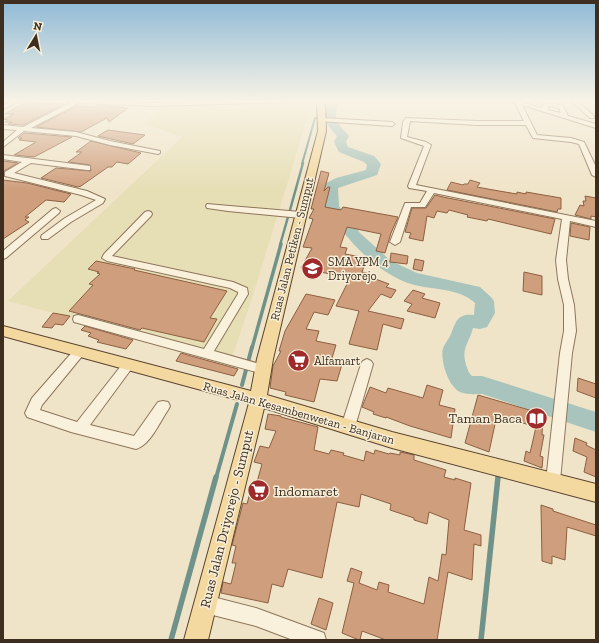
<svg xmlns="http://www.w3.org/2000/svg" width="599" height="643" viewBox="0 0 599 643" font-family="'Zilla Slab',serif">
<style>
.farmland{fill:#e6deb5}
.lines{fill:none;stroke-linecap:round;stroke-linejoin:round}
.stream-far4{stroke:#6f938a;stroke-width:2}
.stream-far3{stroke:#6f938a;stroke-width:2.5}
.stream-far2{stroke:#6f938a;stroke-width:3.5}
.stream-far1{stroke:#6f938a;stroke-width:4}
.stream{stroke:#6f938a;stroke-width:5.5}
.river{fill:#a9c4bc;fill-rule:evenodd}
.building{fill:#cf9f7d;stroke:#8d5f41}
.minor-casing{stroke:#8d765c;stroke-width:2}
.major-casing{stroke:#5b4430;stroke-width:2}
.minor{fill:#faf1dc;fill-rule:evenodd}
.major{fill:#f3d9a0;fill-rule:evenodd}
.labels{text-anchor:middle;dominant-baseline:central;stroke-width:3;stroke-linejoin:round;paint-order:stroke}
.street-label{font-size:12px;fill:#3d2e20;stroke:#f7eed8}
.poi-label{font-size:12px;fill:#3d2e20;stroke:#f7eed8;text-anchor:start}
.near-poi-label{font-size:14px;fill:#3d2e20;stroke:#f7eed8;text-anchor:end}
.near-street-label{font-size:14px;fill:#3d2e20;stroke:#f7eed8}
</style>
<rect width="100%" height="100%" fill="#f0e4c8"/>
<path class="farmland" d="M147,100h166l-64,208 -18,52 -223,-59 174,-164 -37,-13 18,-17 -20,-5z"/>
<g class="lines">
<g class="stream-far4">
<path d="M327,115l3,-1"/>
<path d="M302,164l13,-46h2"/>
</g>
<g class="stream-far3">
<path d="M290,210l13,-47"/>
<path d="M280,245l8,-28"/>
</g>
<path class="stream-far2" d="M252,348l29,-104"/>
<g class="stream-far1">
<path d="M242,385l10,-38"/>
<path d="M216,478l21,-74"/>
</g>
<g class="stream">
<path d="M171,640l45,-163"/>
<path d="M481,640l17,-163"/>
</g>
<path class="river" d="M329,100h10c0,5 -3,8 -3,13 -1,11 7,15 13,23l-3,6 2,5 26,9 7,8 -4,11 -39,13 1,18 21,27 31,28 26,12 63,14 11,10 3,4 1,12 -8,14 -7,2 -7,-1c-4,16 -12,19 -7,37 2,4 2,8 6,11h10l114,36v20l-114,-38c-7,0 -15,1 -22,-2 -12,-6 -20,-32 -17,-44 2,-5 6,-9 8,-14 5,-13 7,-21 23,-19l1,-12c-18,-17 -48,-12 -70,-21 -35,-15 -57,-43 -79,-72l-3,-3 1,-21 2,-3 10,-5 30,-8 1,-5 -3,-3 -25,-10 -5,-10 3,-6c-6,-7 -13,-13 -12,-23 0,-5 4,-8 4,-13z"/>
</g>
<g class="building">
<path d="M26,102l20,2 3,-1 15,1 -41,21 -15,-1 4,-2h-7l3,-2 -4,-1 10,-5h-9z"/>
<path d="M77,106l16,1 3,-1h10l22,2 -19,14 -2,-4 -26,14 -45,-5z"/>
<path d="M108,130l37,5 -12,9 -35,-8z"/>
<path d="M24,133l48,4 -38,20 -20,-2 22,-13 -17,-2 3,-2h-4z"/>
<path d="M91,141l50,12 -13,11 -11,-2 -5,5h-4l-27,19 -3,1 -37,-9 15,-10 35,3 -1,-6 -22,-3 14,-10h-6z"/>
<path d="M3,161h1l14,2 -14,8 -1,4z"/>
<path d="M321,171l8,2 -5,18 4,-4h2l-5,20 16,3 2,-3 55,10 -7,16 -6,20 -9,-2 5,-17 -34,-7 -7,20 7,1 -2,6 22,4 -5,14 9,2 -1,3 19,7 -3,3 10,3 -5,8 -10,-4 -13,17 36,8 -3,10 -18,-5 -6,26 -28,-6 10,-33 -23,-5 14,-28 -49,-10 11,-20 -9,-1 10,-28 -4,-1 5,-9h-3z"/>
<path d="M3,180l24,3 44,11 -7,8 -18,-2 -21,17h4l-4,3 4,2 -26,17z"/>
<path d="M470,180l10,3 -3,4 22,4 18,3v-2l9,2v-2l35,6v11h-3l-1,3 -110,-22 4,-8 12,3 1,-1h4z"/>
<path d="M435,195l8,2 112,22 -4,15 -63,-15 -1,2 -20,-4 1,-2 -19,-5 -2,3 -10,-2 -3,7 -7,-2 -4,25 -14,-3 2,-5 -6,-1 7,-24h14z"/>
<path d="M585,196l11,2v19l-5,-1v3l-16,-4 5,-10 4,1 -1,-5h3z"/>
<path d="M571,223l19,4 -1,13 -19,-4z"/>
<path d="M391,253l17,3 -1,8 -17,-2z"/>
<path d="M415,259l9,2 -2,10 -9,-2z"/>
<path d="M96,261l39,8 -1,1 93,21 -17,27 7,1 -13,23 -62,-14 -2,2 -71,-19 24,-26 -4,-1 11,-10 -3,-1 2,-1 -11,-3z"/>
<path d="M524,272l18,4v19l-19,-4z"/>
<path d="M413,290l12,4 -3,4 18,5 -5,15 -28,-7 5,-7 -8,-3z"/>
<path d="M306,294l29,6 -7,15 -14,-3 -8,17 13,2 -3,10 20,4 -4,13 11,3 -6,20 -17,-2 -6,23 -29,-7 1,-3 -16,-4 3,-22 8,-15h-2l6,-20z"/>
<path d="M53,313l17,3 -7,9 -8,-1 -3,4 -10,-1z"/>
<path d="M85,326l48,14 -7,9 -29,-7 2,-2 -11,-4 3,-3 -10,-3z"/>
<path d="M181,353l10,3 47,13 -4,7 -58,-15z"/>
<path d="M578,378l18,6v14l-19,-7z"/>
<path d="M427,385l16,5 -4,15 16,4 -4,29 -41,-12 -24,-9v1l-13,-4 1,-2 -12,-5 8,-20 16,6 2,-5 35,10z"/>
<path d="M478,395l65,19 -1,21h2l-4,21 3,1 -1,11 -18,-7 2,-10 4,2 6,-26 -39,-12 -8,37 -24,-9z"/>
<path d="M268,414l13,2v1l37,10 -4,23 15,4 2,-4 13,3 -1,2 21,6 2,-10 8,3 1,-4 14,4 1,-1 10,2v-3l14,3v5l32,10 -2,7 11,3v-2l16,5 -7,47 17,5v11l-7,-2 -2,36 -24,-8 -11,68h-51l-24,-9 -2,9h-1l-17,-7 12,-50 -7,-2 4,-13 11,4 -3,11 18,7 2,-8 10,3 -1,7 36,12 5,-27 9,4 4,-27 4,1 3,-35 -20,-8 -2,12 -13,-4v-2l-24,-8 1,-6 -30,-10 -2,13 -22,-5 -15,76 -34,-9 -5,18 -11,-3 -4,19 -47,-10 2,-11 8,2 5,-21h-4l4,-17 -4,-1 11,-42 4,1 6,-23 4,1 5,-18 -8,-2 6,-16 9,2 7,-17 -11,-2z"/>
<path d="M575,438l12,5 -1,2 10,5v27l-12,-5 3,-15 -14,-6z"/>
<path d="M541,505l12,4v2l43,14v11l-29,-9 -2,33 -13,-4v8l-10,-3z"/>
<path d="M319,598l14,5 -7,27 -15,-6z"/>
</g>
<g class="lines">
<defs>
<g id="minor">
<path d="M15,100h7l-19,9v-4z"/>
<path d="M67,100l86,3 141,-3 -3,2 -138,4 -74,-3 -48,25 45,4 34,9 50,10v2l-2,1 -48,-9 -34,-9 -52,-5 -21,16v-5l14,-12 -14,-1v-4l20,2 49,-25z"/>
<path d="M507,100h8l26,8 1,-3c8,-3 14,-2 21,1l5,10 28,8v4l-74,-23 15,30 34,3 13,4 12,25v10l-4,-2 -13,-31 -8,-2 -38,-4 -7,-13h-49l-67,-4 -3,16 19,5 5,3 -15,40 180,36v6l-26,-6 -4,39 2,19 6,26 2,26 -4,22 -12,128 -2,5 -5,2 -5,-2 -2,-5 14,-128 4,-22v-26l-6,-26 -2,-19 6,-41 -128,-26 -9,14h-14l-11,35 -5,3 -5,-3 15,-39h15l7,-12 -18,-3 -1,-2 16,-40 -23,-8 2,-16 3,-4 71,3h47l-9,-18zM548,106l11,2 2,5 -13,-3z"/>
<path d="M570,100h6l18,16v2h-4z"/>
<path d="M322,118l70,4 3,2 -3,2 -72,-5v-2z"/>
<path d="M3,155l87,11v4h-3l-56,-7 -17,10 73,18 18,8 -2,4 -32,19 -23,17h-6l-1,-2 1,-2 23,-17 31,-18 -15,-5 -76,-19v-4l17,-10 -19,-3z"/>
<path d="M207,204l94,8 4,3 -4,3 -73,-7 -21,-3 -1,-2z"/>
<path d="M56,208l4,3 -1,2 -53,45 -3,1v-8l50,-42z"/>
<path d="M148,211l3,1 1,2 -1,2 -39,40 121,26 14,6 1,6 -34,57 53,15 2,3 -2,3 -4,2 -189,-52 -1,-3 1,-3 4,-1 126,34 34,-55v-2l-8,-4 -123,-27 -5,-3 2,-4 41,-42z"/>
<path d="M79,348l4,1 2,3 -2,3 -41,50 -2,5 37,12 47,-60 4,-2 4,2 2,3 -2,3 -42,57 44,11 24,-34 5,-1 5,1 2,4 -2,4c-9,13 -17,34 -32,39l-65,-17 -44,-15 -2,-4 7,-15 43,-49z"/>
<path d="M367,359l4,2 2,3 -18,63 -2,4 -5,2 -5,-2 -2,-4 20,-63 2,-3z"/>
<path d="M205,595l51,13 68,25 2,7h-33l-37,-14 -51,-13 -6,-3 -3,-6 3,-6z"/>
</g>
<path id="major" d="M317,100h8l1,31 -53,228 -6,36 125,37 204,52v18l-204,-54 -128,-40 -56,232h-24l65,-237 -246,-67v-10l248,65 6,-32 61,-228z"/>
</defs>
<use href="#minor" class="minor-casing"/>
<use href="#major" class="major-casing"/>
<use href="#minor" class="minor"/>
<use href="#major" class="major"/>
</g>
<linearGradient id="sky" x2="0" y2="1"><stop stop-color="#8fbad6"/><stop offset="0.53" stop-color="#f8f3e6"/><stop offset="1" stop-color="#f8f3e6" stop-opacity="0"/></linearGradient>
<rect width="599" height="190" fill="url(#sky)"/>
<defs>
<symbol id="school-disc" viewBox="-11 -11 22 22"><circle r="9.5" fill="#9e2a2b" stroke="#f7eed8"/><path d="M0-5L7-2L0 1L-7-2ZM-4 1L0 2.5L4 1V4Q0 6-4 4Z" fill="#fff"/></symbol>
<symbol id="supermarket-disc" viewBox="-11 -11 22 22"><circle r="9.5" fill="#9e2a2b" stroke="#f7eed8"/><path d="M-6-5.5h2.5l.6 2H6L4.5 2H-2.5L-4.4-4H-6ZM-1.5 3.2a1.3 1.3 0 1 0 .1 0ZM3 3.2a1.3 1.3 0 1 0 .1 0Z" fill="#fff"/></symbol>
<symbol id="library-disc" viewBox="-11 -11 22 22"><circle r="9.5" fill="#9e2a2b" stroke="#f7eed8"/><path d="M-6-4Q-3-5.5-.7-3.5V5Q-3 3-6 4ZM6-4Q3-5.5 .7-3.5V5Q3 3 6 4Z" fill="#fff"/></symbol>
</defs>
<g fill-rule="evenodd">
<use href="#school-disc" x="300" y="256" width="25" height="25"/>
<use href="#supermarket-disc" x="286" y="348" width="25" height="25"/>
<use href="#library-disc" x="524" y="406" width="25" height="25"/>
<use href="#supermarket-disc" x="246" y="478" width="25" height="25"/>
</g>
<g class="labels">
<g class="street-label">
<text transform="translate(292 249) rotate(-76)">Ruas Jalan Petiken - Sumput</text>
<text transform="translate(299 413) rotate(16)">Ruas Jalan Kesambenwetan - Banjaran</text>
</g>
<g class="poi-label">
<text x="328" y="262">SMA YPM 4<tspan x="328" dy="14">Driyorejo</tspan></text>
<text x="314" y="361">Alfamart</text>
</g>
<g class="near-poi-label">
<text x="522" y="418">Taman Baca</text>
<text x="274" y="491" text-anchor="start">Indomaret</text>
</g>
<g class="near-street-label">
<text transform="translate(227 519) rotate(-76)">Ruas Jalan Driyorejo - Sumput</text>
</g>
</g>
<rect width="599" height="643" fill="none" stroke="#3d2e20" stroke-width="8"/>
<g transform="translate(36 36) rotate(10)" stroke="#f7eed8" stroke-width="3" paint-order="stroke">
<path d="M0-3L7 15L0 10L-7 15Z" fill="#3d2e20"/>
<text y="-6" font-size="11" font-weight="bold" text-anchor="middle" fill="#3d2e20">N</text>
</g>
</svg>
